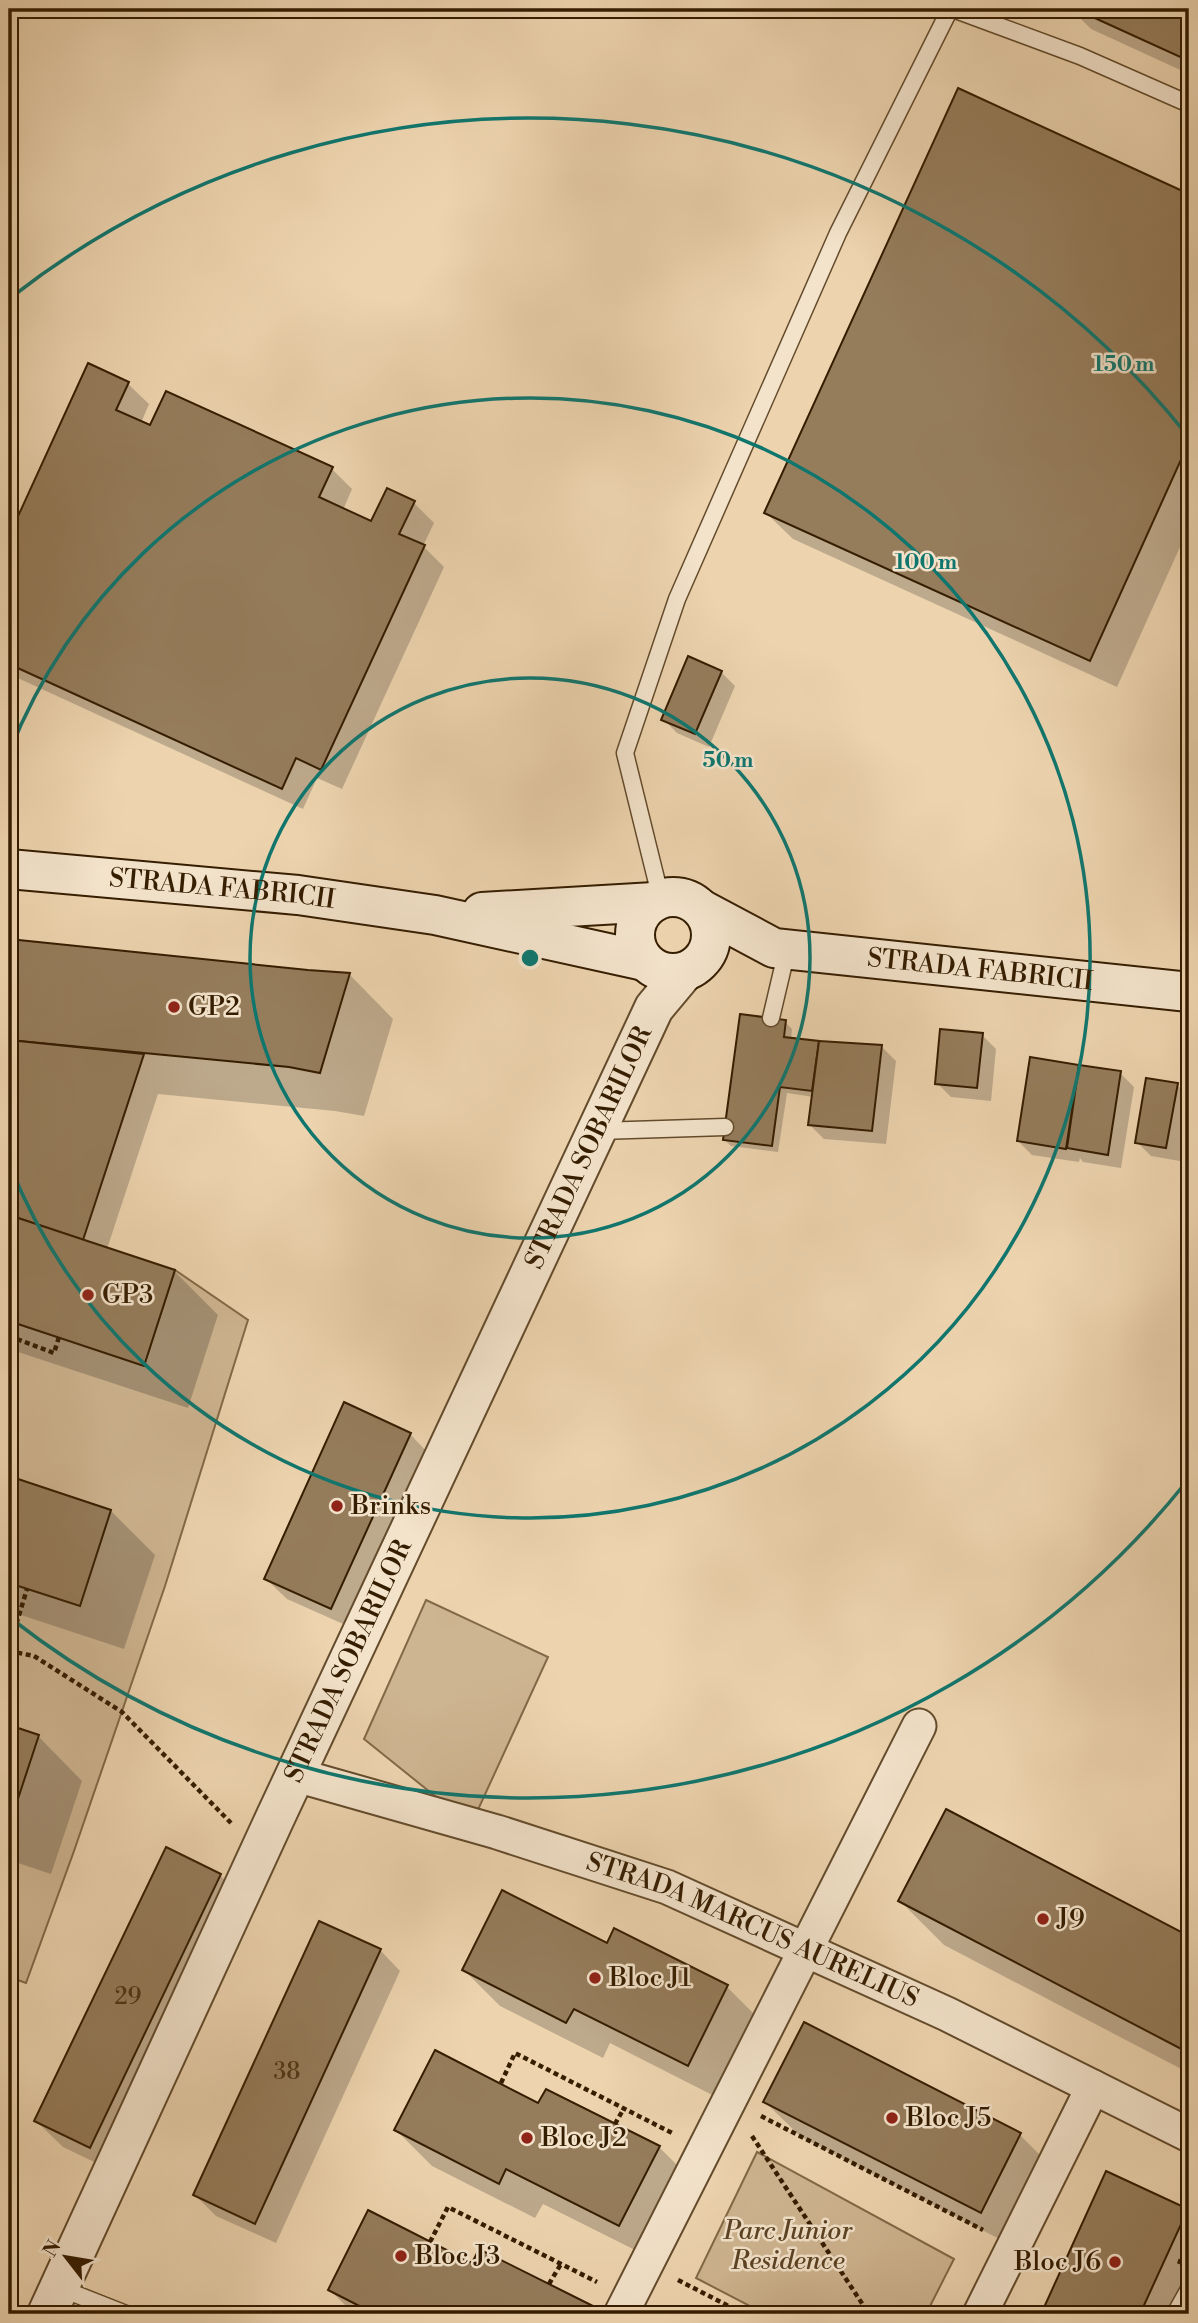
<svg xmlns="http://www.w3.org/2000/svg" width="1198" height="2323" viewBox="0 0 1198 2323" font-family="'Libre Bodoni',serif">
<style>
.green{fill:#ceb591;stroke:#826948;stroke-width:2}
.shadow{fill:#0003}
.building{fill:#957c5b;stroke:#351d00;stroke-width:2}
.lines{fill:none;stroke-linecap:round;stroke-linejoin:round}
.service-casing{stroke:#634b2c;stroke-width:19}
.minor-casing{stroke:#634b2c;stroke-width:37}
.tertiary-casing{stroke:#634b2c;stroke-width:42}
.secondary-casing{stroke:#351d00;stroke-width:42}
.path{stroke:#351d00;stroke-width:4.5;stroke-dasharray:5 3.5;stroke-linecap:butt}
.service{stroke:#f3e3cb;stroke-width:16}
.minor{stroke:#f3e3cb;stroke-width:33}
.tertiary{stroke:#f3e3cb;stroke-width:38}
.secondary{stroke:#f3e3cb;stroke-width:38}
.ring{fill:none;stroke:#0f766e;stroke-width:3.5}
.poi-dot{fill:#8f2418;stroke:#f3e3cb;stroke-width:2.5}
.labels{text-anchor:middle;dominant-baseline:central;stroke-width:5;stroke-linejoin:round;paint-order:stroke}
.number-label{font-size:23px;fill:#4d3517}
.street-label{font-size:26px;fill:#351d00;stroke:#f3e3cb}
.poi-label{font-size:26px;fill:#351d00;stroke:#f3e3cb;text-anchor:start}
.park-label{font-size:26px;font-style:italic;fill:#5b4324;stroke:#f3e3cb}
.centre{fill:#0f766e;stroke:#f3e3cb;stroke-width:3.5}
.ring-label{font-size:21px;text-anchor:middle;font-weight:bold;fill:#0f766e;stroke:#f3e3cb;stroke-width:5;stroke-linejoin:round;paint-order:stroke}
</style>
<rect width="100%" height="100%" fill="#edd4af"/>
<filter id="stains"><feTurbulence type="fractalNoise" baseFrequency=".00286" numOctaves="4"/><feColorMatrix values="0 0 0 0 .2 0 0 0 0 .09 0 0 0 0 .02 0 0 0 .5 -.17"/></filter>
<radialGradient id="worn" r=".72"><stop offset=".6" stop-color="#630" stop-opacity="0"/><stop offset="1" stop-color="#630" stop-opacity=".3"/></radialGradient>
<g class="green">
<path d="M175,1270l73,50 -83,266 -91,265 -48,132 -17,-6v-656l135,44z"/>
<path d="M426,1600l122,57 -77,168 -107,-86z"/>
<path d="M757,2152l197,107 -28,55h-161l-69,-36z"/>
</g>
<g class="shadow">
<path d="M1071,9h118v65l-98,-45z"/>
<path d="M958,91l231,105v331l-72,160 -324,-148 -27,-26z"/>
<path d="M89,365l39,19 21,20 -8,19 10,4 181,42 20,20 -9,21 29,13 42,-20 20,20 -11,23 21,21 -102,222 -25,-11 -14,31 -294,-135v-134z"/>
<path d="M721,672l14,14 -26,61 -32,-14 -14,-14z"/>
<path d="M9,941l341,34 43,44 -29,97 -29,-5 -177,-17 -51,155 67,22 44,44 -30,93 -179,-59z"/>
<path d="M785,1022l7,7 -1,11 27,3 3,2 61,2 14,14 -10,83 -62,-5 -14,-14 4,-28 -27,-4 -9,59 -47,-6 -7,-7z"/>
<path d="M982,1035l14,14 -5,52 -40,-4 -14,-14z"/>
<path d="M1032,1059l88,14 14,14 -13,81 -38,-6 -3,-4 -1,4 -47,-7 -14,-14z"/>
<path d="M1177,1085l12,12 -9,64 -29,-5 -14,-14z"/>
<path d="M410,1434l20,21 -78,173 -65,-29 -21,-20z"/>
<path d="M9,1478l102,33 44,44 -31,94 -115,-38z"/>
<path d="M9,1727l29,9 44,45 -31,93 -42,-14z"/>
<path d="M946,1812l243,126v135l-245,-128 -44,-44z"/>
<path d="M220,1875l27,27 -130,271 -54,-26 -27,-26z"/>
<path d="M608,1945l119,42 36,36 -39,78 -114,-58 -7,15 -103,-52 -36,-36z"/>
<path d="M380,1950l20,21 -124,272 -60,-27 -21,-21z"/>
<path d="M765,2102l255,33 36,36 -39,77 -216,-111z"/>
<path d="M539,2105l120,42 36,36 -40,77 -112,-56 -8,14 -103,-52 -36,-36z"/>
<path d="M1107,2174l82,39v101h-146z"/>
<path d="M330,2290l262,18 6,6h-244z"/>
</g>
<g class="building">
<path d="M1075,9h114v52z"/>
<path d="M958,88l231,106v248l-99,219 -326,-148z"/>
<path d="M88,363l41,19 -13,28 34,15 16,-34 167,76 -14,30 52,24 16,-33 28,13 -16,33 26,11 -104,225 -25,-12 -14,31 -273,-125v-128z"/>
<path d="M688,656l34,15 -27,63 -34,-14z"/>
<path d="M9,939l299,31 42,3 -30,100 -31,-6 -280,-27z"/>
<path d="M740,1014l46,6 -2,17 35,4 -7,50 -32,-4 -8,59 -49,-6z"/>
<path d="M940,1029l43,4 -6,55 -42,-4z"/>
<path d="M9,1040l135,14 -61,186 -74,-25z"/>
<path d="M819,1041l63,4 -10,86 -64,-6z"/>
<path d="M1030,1057l49,8 -13,84 -49,-8z"/>
<path d="M1079,1065l42,6 -13,84 -41,-7z"/>
<path d="M1146,1078l32,5 -12,65 -31,-5z"/>
<path d="M9,1215l166,55 -31,96 -135,-45z"/>
<path d="M344,1402l67,31 -80,176 -67,-30z"/>
<path d="M9,1476l102,34 -31,96 -71,-23z"/>
<path d="M9,1725l30,10 -30,91z"/>
<path d="M946,1809l243,127v117l-291,-152z"/>
<path d="M166,1847l55,27 -131,274 -56,-27z"/>
<path d="M502,1890l105,53 7,-15 114,57 -40,81 -114,-57 -8,14 -104,-53z"/>
<path d="M319,1921l62,28 -126,275 -62,-29z"/>
<path d="M804,2022l217,111 -40,80 -218,-111z"/>
<path d="M435,2050l103,53 8,-14 114,57 -41,80 -113,-57 -7,15 -105,-54z"/>
<path d="M1106,2171l82,38 -48,105h-99z"/>
<path d="M368,2210l104,53 7,-14 114,57 -4,8h-214l-47,-24z"/>
</g>
<g class="lines">
<defs>
<g id="service">
<path d="M953,9l127,47 109,48"/>
<path d="M661,899l-36,-146 52,-154 161,-366 112,-224"/>
<path d="M771,1018l16,-68"/>
<path d="M599,1131l126,-4"/>
<path d="M60,2288l66,26"/>
<path d="M1175,2314l14,-25"/>
</g>
<g id="minor">
<path id="s1" d="M296,1775l201,57 170,55 280,127 242,121"/>
<path d="M621,2314l298,-588"/>
<path d="M980,2314l113,-227"/>
</g>
<g id="tertiary">
<path id="s2" d="M47,2314l228,-496 379,-810 30,-36"/>
</g>
<g id="secondary">
<path id="s3" d="M9,869l289,26 137,20 209,46"/>
<circle cx="673" cy="935" r="38"/>
<path id="s4" d="M701,909l73,39 415,44"/>
<path d="M482,912l172,-10"/>
</g>
</defs>
<use href="#service" class="service-casing"/>
<use href="#minor" class="minor-casing"/>
<use href="#tertiary" class="tertiary-casing"/>
<use href="#secondary" class="secondary-casing"/>
<g class="path">
<path d="M9,1336l45,17 5,-16"/>
<path d="M9,1648l18,-59"/>
<path d="M9,1651l25,5 88,56 109,111"/>
<path d="M501,2083l14,-30 157,80"/>
<path d="M761,2116l222,114"/>
<path d="M615,2124l9,-16"/>
<path d="M752,2136l117,178"/>
<path d="M430,2242l18,-35 149,75"/>
<path d="M1179,2264l10,-25"/>
<path d="M678,2280l66,34"/>
<path d="M549,2284l12,-20"/>
</g>
<use href="#service" class="service"/>
<use href="#minor" class="minor"/>
<use href="#tertiary" class="tertiary"/>
<use href="#secondary" class="secondary"/>
</g>
<g class="ring">
<circle cx="530" cy="958" r="280"/>
<path d="M9 753A560 560 0 1 1 9 1163"/>
<path d="M1187 1481A840 840 0 0 1 13 1620M13 296A840 840 0 0 1 1187 435"/>
</g>
<g class="poi-dot">
<circle cx="174" cy="1007" r="7"/>
<circle cx="88" cy="1295" r="7"/>
<circle cx="337" cy="1506" r="7"/>
<circle cx="1043" cy="1919" r="7"/>
<circle cx="595" cy="1978" r="7"/>
<circle cx="892" cy="2118" r="7"/>
<circle cx="527" cy="2138" r="7"/>
<circle cx="401" cy="2256" r="7"/>
<circle cx="1115" cy="2262" r="7"/>
</g>
<g class="labels">
<g class="number-label">
<text x="128" y="1997">29</text>
<text x="287" y="2072">38</text>
</g>
<g class="street-label">
<text stroke="none"><textPath href="#s3" startOffset="214">STRADA FABRICII</textPath></text>
<text stroke="none"><textPath href="#s4" startOffset="290">STRADA FABRICII</textPath></text>
<text stroke="none"><textPath href="#s2" startOffset="1286">STRADA SOBARILOR</textPath></text>
<text stroke="none"><textPath href="#s2" startOffset="719">STRADA SOBARILOR</textPath></text>
<text stroke="none"><textPath href="#s1" startOffset="483">STRADA MARCUS AURELIUS</textPath></text>
</g>
<g class="poi-label">
<text x="188" y="1007">GP2</text>
<text x="102" y="1295">GP3</text>
<text x="351" y="1506">Brinks</text>
<text x="1057" y="1919">J9</text>
<text x="609" y="1978">Bloc J1</text>
<text x="906" y="2118">Bloc J5</text>
<text x="541" y="2138">Bloc J2</text>
<text x="415" y="2256">Bloc J3</text>
<text x="1101" y="2262" text-anchor="end">Bloc J6</text>
</g>
<g class="park-label">
<text x="788" y="2231">Parc Junior<tspan x="788" dy="30">Residence</tspan></text>
</g>
</g>
<circle cx="530" cy="958" r="10" class="centre"/>
<g class="ring-label">
<text x="1124" y="371">150 m</text>
<text x="926" y="569">100 m</text>
<text x="728" y="767">50 m</text>
</g>
<rect width="1198" height="2323" fill="none" stroke="#edd4af" stroke-width="35"/>
<rect x="10" y="10" width="1177" height="2302" fill="none" stroke="#351d00" stroke-width="3.5"/>
<rect x="18" y="18" width="1163" height="2288" fill="none" stroke="#351d00" stroke-width="2"/>
<g transform="translate(66 2257) rotate(301)" stroke="#f3e3cb" stroke-width="5" paint-order="stroke">
<path d="M0-5L12 26L0 18L-12 26Z" fill="#351d00"/>
<text y="-10" font-size="19" font-weight="bold" text-anchor="middle" fill="#351d00">N</text>
</g>
<rect width="100%" height="100%" filter="url(#stains)"/>
<rect width="100%" height="100%" fill="url(#worn)"/>
</svg>
